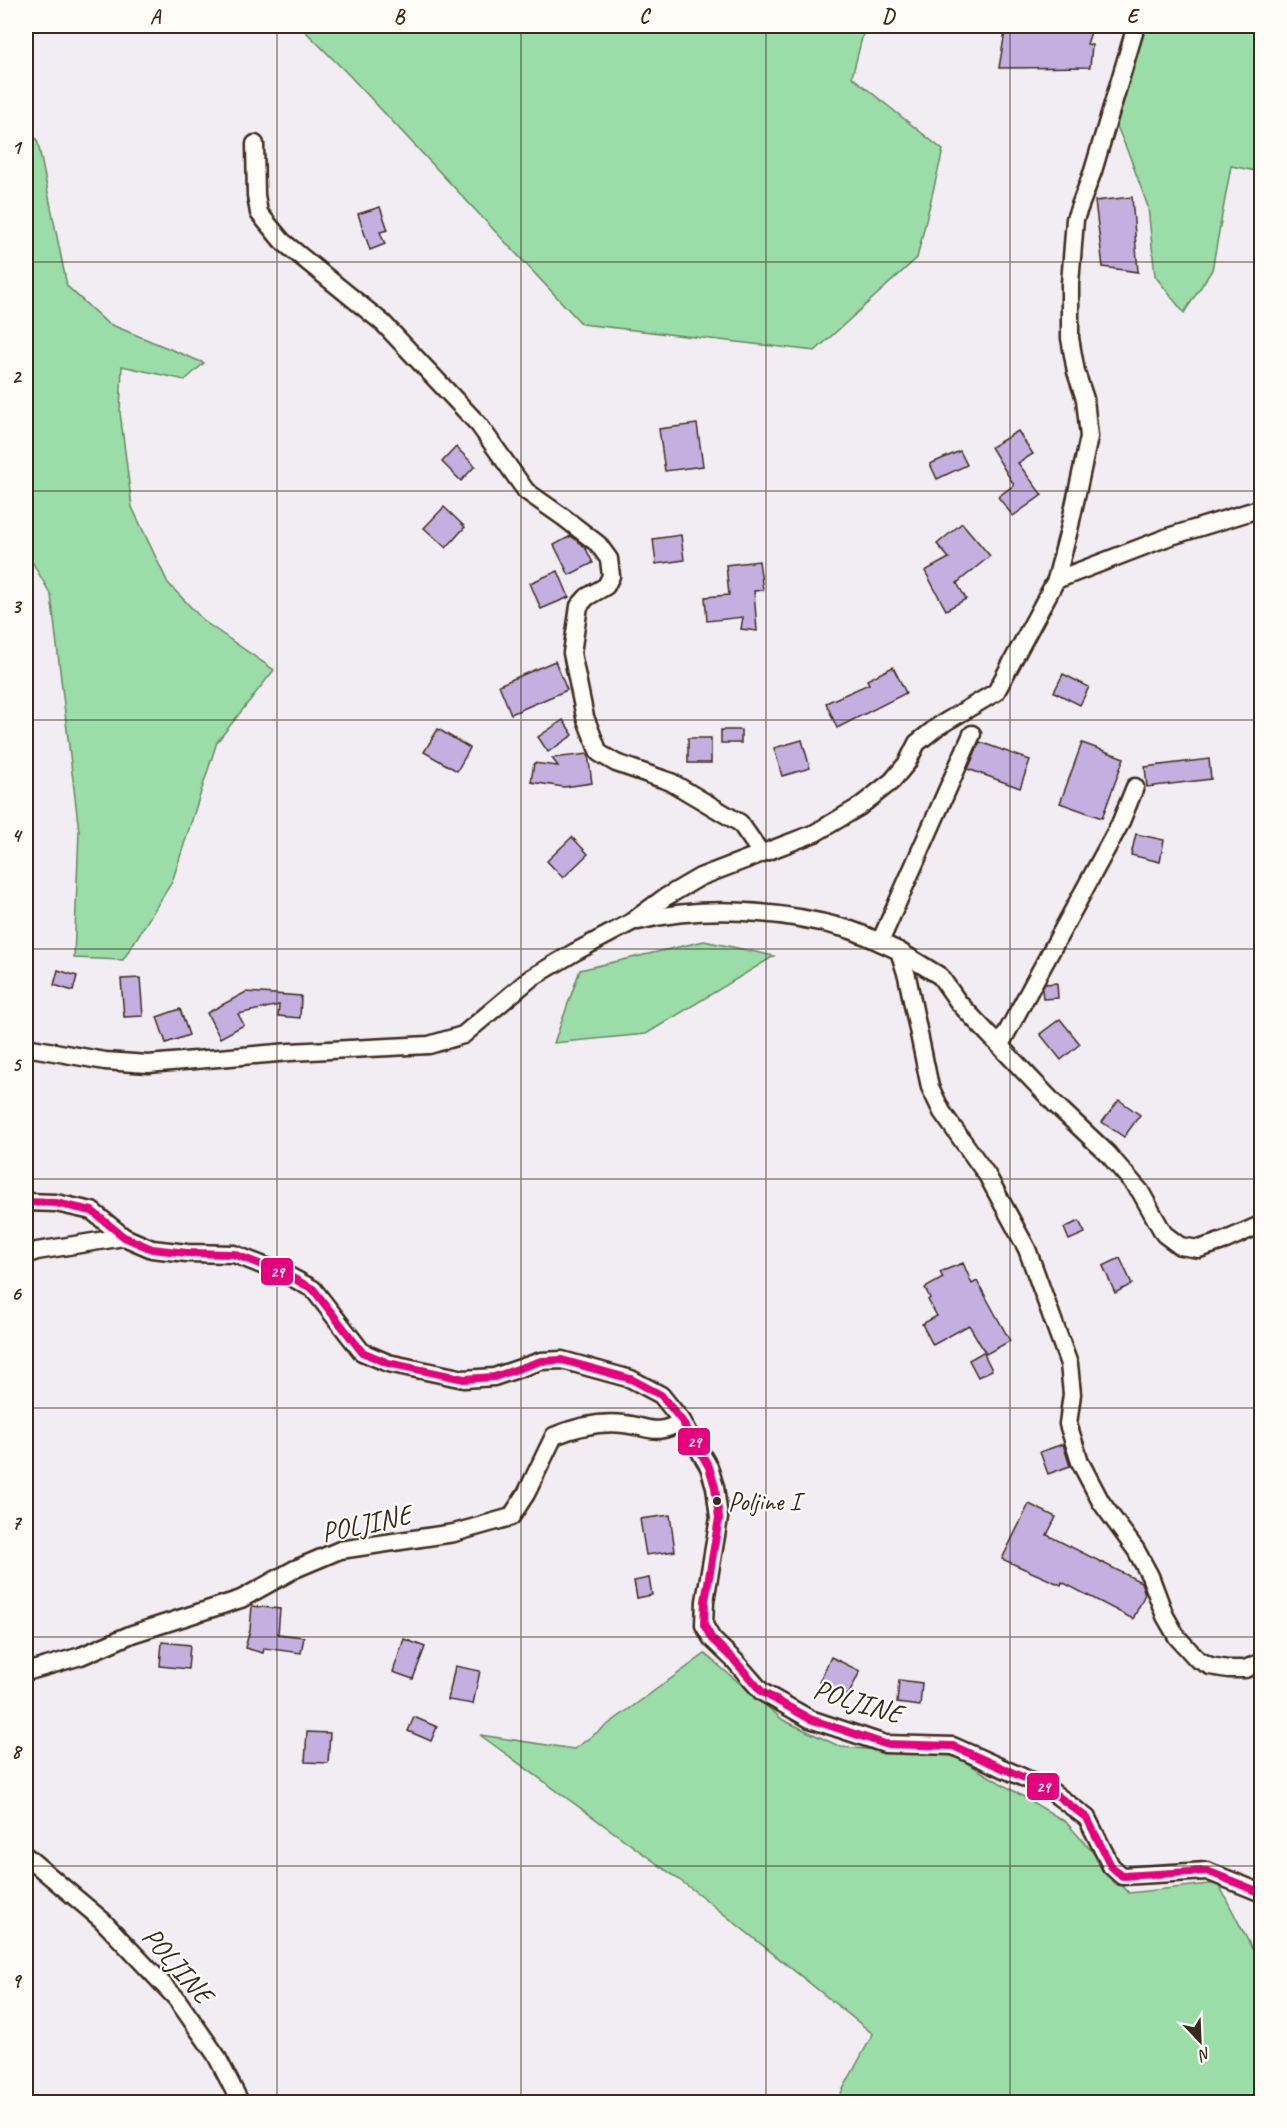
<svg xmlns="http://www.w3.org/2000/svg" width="1287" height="2128" viewBox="0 0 1287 2128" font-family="Caveat,sans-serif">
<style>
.green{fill:#9adda8;stroke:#6a8463;stroke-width:1.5}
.building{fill:#c4b0e0;stroke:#3b2a1e;stroke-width:1.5}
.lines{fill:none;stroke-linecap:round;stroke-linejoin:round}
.street-casing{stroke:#3b2a1e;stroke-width:21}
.street{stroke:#fdfcf7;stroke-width:16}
.bus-1-casing{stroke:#fdfcf7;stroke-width:12}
.bus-1{stroke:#e5007d;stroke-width:8}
.grid{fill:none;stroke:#3b2a1e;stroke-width:1.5;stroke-opacity:0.55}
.bus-dot{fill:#3b2a1e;stroke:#fdfcf7;stroke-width:2}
.labels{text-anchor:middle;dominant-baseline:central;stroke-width:4.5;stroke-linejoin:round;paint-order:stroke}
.bus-label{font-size:26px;fill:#3b2a1e;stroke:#fdfcf7;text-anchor:start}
.street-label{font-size:28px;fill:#3b2a1e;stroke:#fdfcf7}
.line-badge{stroke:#fdfcf7;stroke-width:2}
.badge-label{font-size:16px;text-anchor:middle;font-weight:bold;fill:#fff}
.neatline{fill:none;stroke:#3b2a1e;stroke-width:2}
.grid-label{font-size:20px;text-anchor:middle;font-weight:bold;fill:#3b2a1e}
</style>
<rect width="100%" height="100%" fill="#f2edf2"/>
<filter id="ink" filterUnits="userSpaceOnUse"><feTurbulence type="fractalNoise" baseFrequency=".0167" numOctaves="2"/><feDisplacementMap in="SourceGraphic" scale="12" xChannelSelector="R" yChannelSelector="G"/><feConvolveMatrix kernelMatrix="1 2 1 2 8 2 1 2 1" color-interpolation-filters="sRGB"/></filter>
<g filter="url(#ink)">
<g class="green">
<path d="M300,26h565l-13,51 91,73 -26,108 -102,93 -233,-27 -234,-250z"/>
<path d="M1147,26h114v146l-30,-6 -19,104 -28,43 -29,-37 -7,-69 -18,-50 -17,-40z"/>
<path d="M26,117l12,26 29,143 40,37 97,40 -19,17 -63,-14 -2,46 12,95 36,76 37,39 69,48 -57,72 -45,140 -49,78 -49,-2 5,-127 -28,-236 -25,-44z"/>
<path d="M704,941l70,15 -128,78 -92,9 26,-73z"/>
<path d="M705,1654l78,66 58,27 114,9 111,66 63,71 89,-10 43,83v136h-425l37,-68 -173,-139 -220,-160 94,14z"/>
</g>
<g class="building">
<path d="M1006,26h87l-6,18 5,1 -2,22 -91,1z"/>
<path d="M1132,197l6,75 -35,-5 -8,-66z"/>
<path d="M380,207l8,23 -8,2 5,12 -15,6 -12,-36z"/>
<path d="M697,424l6,42 -38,5 -6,-42z"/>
<path d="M1018,431l15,23 -15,9 24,32 -29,21 -15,-19 16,-12 -23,-38z"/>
<path d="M456,447l19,19 -14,15 -19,-19z"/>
<path d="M960,451l7,14 -30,14 -7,-15z"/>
<path d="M444,507l21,20 -19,21 -22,-20z"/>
<path d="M962,523l28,33 -33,27 9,16 -20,11 -21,-39 24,-13 -12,-14z"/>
<path d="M681,535l3,25 -28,4 -3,-25z"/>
<path d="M571,536l14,11 8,16 -24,12 -15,-30z"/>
<path d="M759,561l4,29 -9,1 3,40 -16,-2 2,-12 -36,4 -2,-24 24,-2 -3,-30z"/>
<path d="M558,571l11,26 -28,12 -11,-26z"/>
<path d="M555,661l12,29 -56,24 -12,-29z"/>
<path d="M893,667l13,26 -69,35 -11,-25 43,-19 -2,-4z"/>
<path d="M1063,674l26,13 -9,18 -26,-13z"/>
<path d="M563,720l10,15 -25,17 -10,-15z"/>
<path d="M438,729l32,19 -13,23 -33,-19z"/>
<rect x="721" y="730" width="20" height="13"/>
<rect x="688" y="738" width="23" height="25"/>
<path d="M802,740l8,28 -28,8 -8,-28z"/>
<path d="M980,742l50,18 -10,28 -52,-19z"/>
<path d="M1082,743l42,15 -22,60 -42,-15z"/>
<path d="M588,754l4,29 -28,4 -33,-5 3,-19 24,3 -6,-8z"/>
<path d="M1209,759l2,20 -64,8 -2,-20z"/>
<path d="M1136,834l28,6 -4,22 -29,-7z"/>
<path d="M572,837l16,17 -25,24 -16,-17z"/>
<path d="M58,970l19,6 -4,15 -19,-6z"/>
<path d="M140,978l3,38 -19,1 -3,-38z"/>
<path d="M1057,983l1,15 -15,1 -1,-10 3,-5z"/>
<path d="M246,992l55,4 -1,22 -22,-2 1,-11 -41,9 6,11 -24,13 -13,-25z"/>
<path d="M180,1009l9,26 -23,8 -9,-26z"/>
<path d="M1060,1019l20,25 -19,16 -21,-26z"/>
<path d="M1119,1100l21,15 -16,22 -22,-15z"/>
<path d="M1079,1221l6,12 -16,7 -5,-12z"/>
<path d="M1120,1258l12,26 -17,9 -12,-27z"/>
<path d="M963,1263l9,21 5,-3 33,60 -24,13 -17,-29 -36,20 -11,-21 15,-8 -9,-16 2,-2 -5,-10 18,-10 -3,-6z"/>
<path d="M983,1352l9,18 -14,7 -9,-17z"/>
<path d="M1063,1444l7,22 -22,8 -8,-22z"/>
<path d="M1029,1504l27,13 -9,18 94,47 4,12 -12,25 -71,-37 -1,3 -59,-26z"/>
<path d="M670,1515l5,36 -29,4 -6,-36z"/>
<path d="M649,1578l3,17 -15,3 -3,-17z"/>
<path d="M252,1606l28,3 -2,25 26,3 -3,16 -37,-5 -1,5 -18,-5 5,-18z"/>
<path d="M404,1639l21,8 -12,32 -20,-7z"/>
<path d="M162,1642l28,3 -2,24 -28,-3z"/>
<path d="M831,1657l29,14 -12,25 -29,-14z"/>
<path d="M455,1666l25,5 -7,33 -25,-4z"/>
<path d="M899,1680l23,3 -2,23 -23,-3z"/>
<path d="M414,1717l23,10 -6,14 -23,-10z"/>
<path d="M307,1732l23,1 -2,30 -23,-1z"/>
</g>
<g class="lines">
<defs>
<g id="street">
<path d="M255,144l1,51 3,18 23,28 101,82 96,102 47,66 37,26 35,27 11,15 2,17 -5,10 -19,11 -8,9 -7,47 13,64 14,36 17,10 55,19 69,41 21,30"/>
<path d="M1056,580l13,-50 20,-93 -4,-38 -9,-27 -6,-34v-54l5,-65 18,-48 43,-145"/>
<path d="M638,921c66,-16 140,-11 206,7 19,5 37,15 55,23l8,25 23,111 12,25 45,63 40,74 42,115 3,30 -4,30 12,38 21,40 35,48 14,26 15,40 12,21 20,22 13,7 18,3h17l17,-7"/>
<path d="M880,942l92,-208"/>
<path d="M899,951l41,25 19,27 97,102 52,49 32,37 24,43 16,12 19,3 27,-9 36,-16"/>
<path d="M1000,1045l120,-221 15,-37"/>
<path d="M26,1047l79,14 43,3 142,-12 139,-7 34,-10 68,-57 44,-26 55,-29 34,-25 36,-21 115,-44 44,-26 33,-26 15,-18 10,-20 20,-16 59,-35 60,-112 112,-43 94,-29"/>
<path d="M26,1202l30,1 36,8 32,26 28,12 35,4 47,1 53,21 26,14 49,63 26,11 76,16 30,-2 47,-16 21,-1 69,19 30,16 21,26 27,46 6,20 4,31 -14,83 -1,24 8,14 23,22 27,31 48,27 75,25 68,2 94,42 40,30 24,48 11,10 85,-5 55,22"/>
<path d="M26,1255l11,-4 87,-14"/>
<path d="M26,1672l55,-16 51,-22 109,-35 54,-30 45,-19 114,-17 57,-16 15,-23 28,-58c22,-9 45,-15 70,-12 26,3 32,13 58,-3"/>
<path d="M26,1856l76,64 74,78 40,57 24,47"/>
</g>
</defs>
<use href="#street" class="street-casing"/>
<use href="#street" class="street"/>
<defs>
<path id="bus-1" d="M26,1202l30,1 36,8 32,26 28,12 35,4 47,1 53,21 26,14 49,63 26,11 76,16 30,-2 47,-16 21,-1 69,19 30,16 21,26 27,46 6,20 4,31 -14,83 -1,24 8,14 23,22 27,31 48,27 75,25 68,2 94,42 40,30 24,48 11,10 85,-5 55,22"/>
</defs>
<use href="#bus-1" class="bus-1-casing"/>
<use href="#bus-1" class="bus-1"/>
</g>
</g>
<path class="grid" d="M277,26v2076M521,26v2076M766,26v2076M1010,26v2076M26,262h1236M26,491h1236M26,720h1236M26,949h1236M26,1179h1236M26,1408h1236M26,1637h1236M26,1866h1236"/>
<circle class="bus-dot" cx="717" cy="1501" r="5"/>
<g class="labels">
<g class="bus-label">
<text x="728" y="1501">Poljine I</text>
</g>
<g class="street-label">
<text transform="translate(366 1523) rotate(-12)">POLJINE</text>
<text transform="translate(858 1701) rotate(17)">POLJINE</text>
<text transform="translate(178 1965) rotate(49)">POLJINE</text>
</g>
</g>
<g class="line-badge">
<rect x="260" y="1257" width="34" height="29" rx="6" fill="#e5007d"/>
<rect x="677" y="1427" width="34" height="29" rx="6" fill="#e5007d"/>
<rect x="1026" y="1772" width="34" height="29" rx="6" fill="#e5007d"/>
</g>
<g class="badge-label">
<text x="277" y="1277">29</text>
<text x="694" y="1447">29</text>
<text x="1043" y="1792">29</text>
</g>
<rect width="1287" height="2128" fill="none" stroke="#fdfcf7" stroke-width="66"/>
<g transform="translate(1200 2041) rotate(157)" stroke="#fdfcf7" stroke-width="4.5" paint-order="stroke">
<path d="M0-4.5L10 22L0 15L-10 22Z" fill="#3b2a1e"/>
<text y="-9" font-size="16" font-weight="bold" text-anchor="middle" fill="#3b2a1e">N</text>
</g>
<rect x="33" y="33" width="1221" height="2062" class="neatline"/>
<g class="grid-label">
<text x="155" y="23">A</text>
<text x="399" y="23">B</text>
<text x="644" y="23">C</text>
<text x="888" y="23">D</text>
<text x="1132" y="23">E</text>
<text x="16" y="154">1</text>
<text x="16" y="383">2</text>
<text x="16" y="613">3</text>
<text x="16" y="842">4</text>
<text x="16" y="1071">5</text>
<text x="16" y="1300">6</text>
<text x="16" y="1529">7</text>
<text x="16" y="1758">8</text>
<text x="16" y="1987">9</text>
</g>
</svg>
